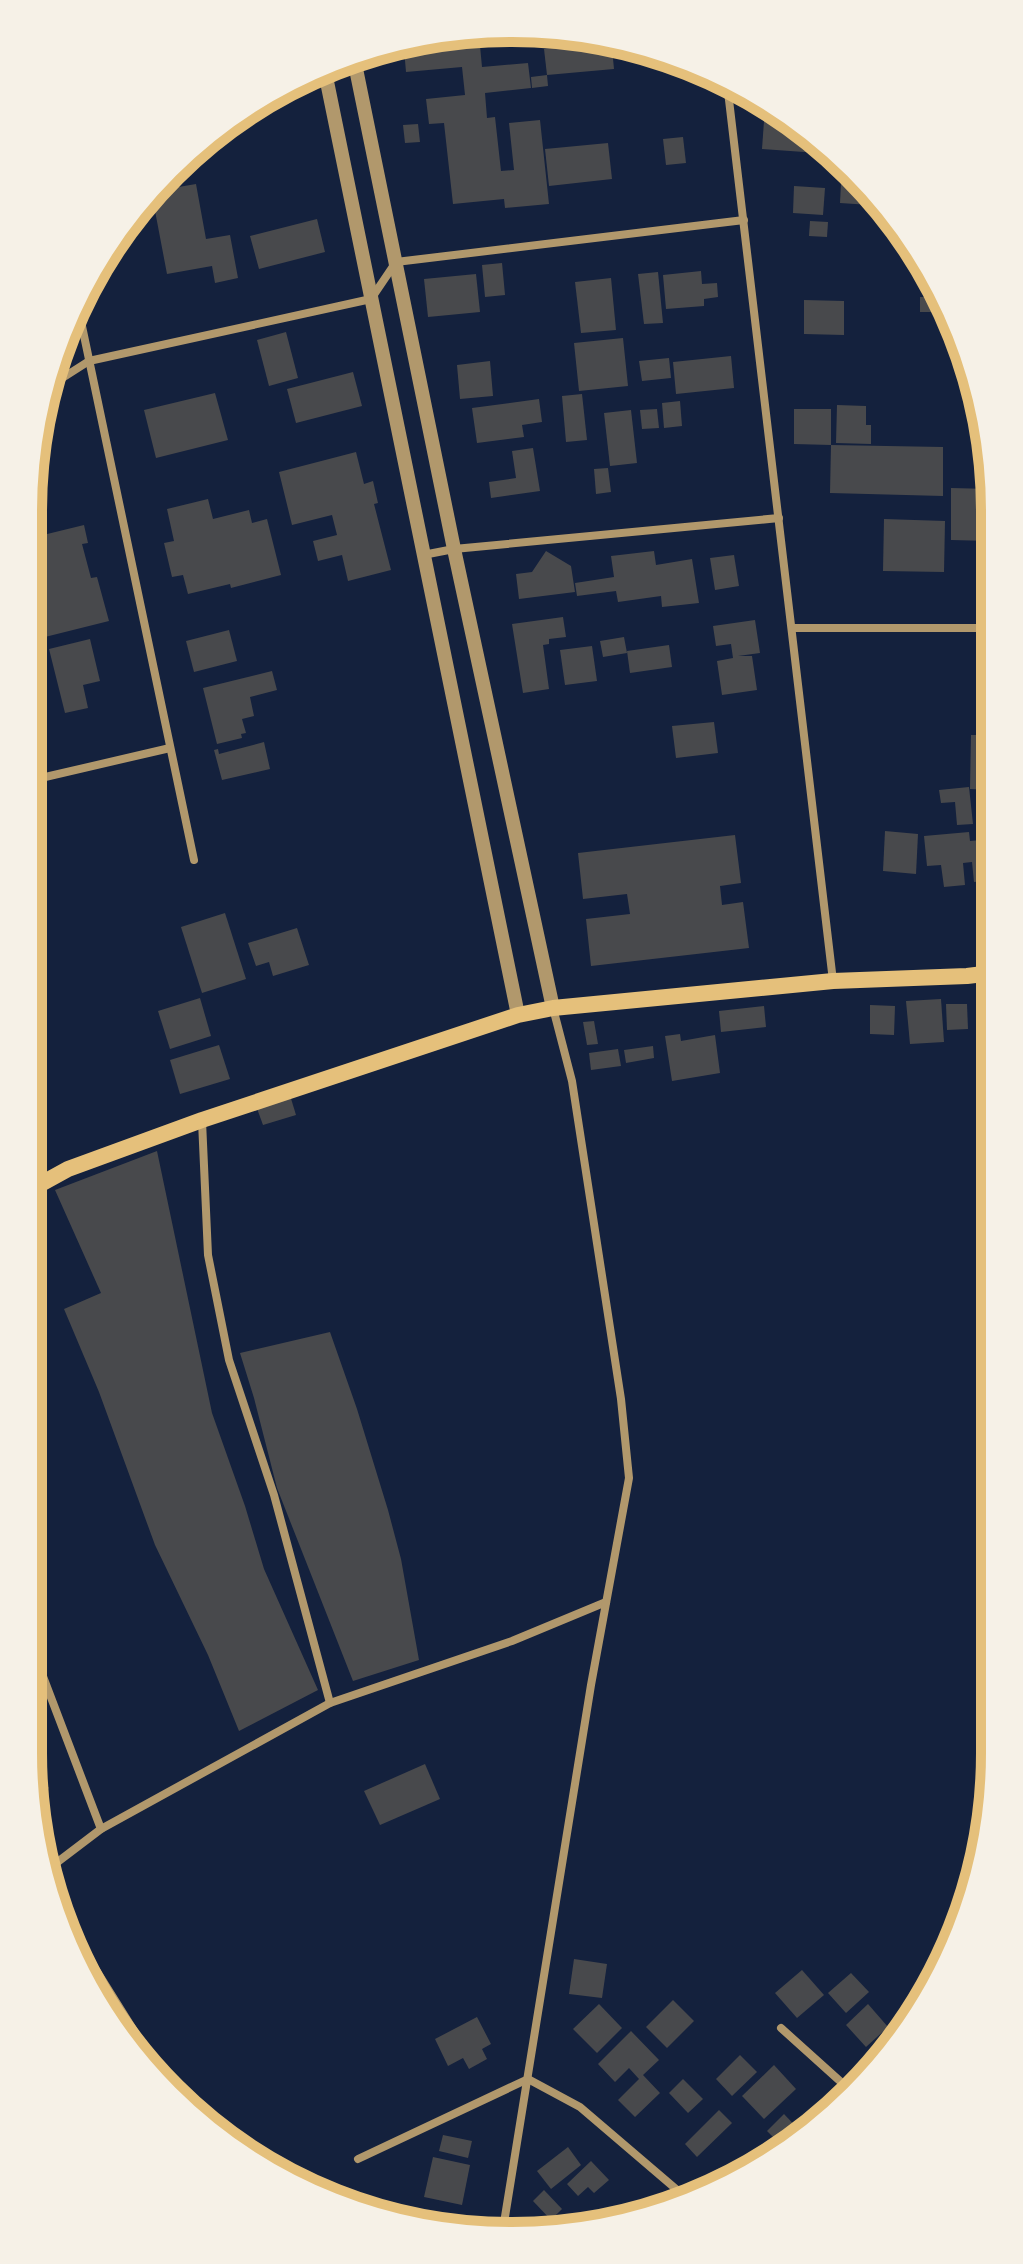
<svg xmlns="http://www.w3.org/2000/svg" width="1023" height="2264" viewBox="0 0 1023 2264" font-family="'Zilla Slab',serif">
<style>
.building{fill:#48494c}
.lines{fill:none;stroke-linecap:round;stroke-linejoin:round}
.minor{stroke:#b1986c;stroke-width:8}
.tertiary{stroke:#b1986c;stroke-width:14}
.secondary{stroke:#e5c07b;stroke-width:16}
.rim{fill:none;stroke:#e5c07b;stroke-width:10}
</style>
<rect width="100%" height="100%" fill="#14213d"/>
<g class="building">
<path d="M479,35l3,32 46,-4 3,25 -46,5 2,25 8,-1 6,54 13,-1 -5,-47 31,-3 9,84 -44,4 -1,-9 -51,5 -9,-81 -15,1 -3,-25 39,-4 -3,-28 -56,5 -2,-23z"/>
<path d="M593,44l19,4 2,21 -67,6 -3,-26z"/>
<path d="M547,75l1,11 -16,2 -1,-11z"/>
<path d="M765,107h5l35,21 27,26 -70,-5z"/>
<path d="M418,124l2,18 -15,1 -2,-18z"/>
<path d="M683,137l3,26 -20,2 -3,-26z"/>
<path d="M608,143l4,36 -63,7 -4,-37z"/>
<path d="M842,164l29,29 -1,12 -30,-2z"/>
<path d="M196,184l10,55 24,-4 8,43 -23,5 -3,-17 -45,8 -15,-79 3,-4z"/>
<path d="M794,186l31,2 -2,27 -30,-2z"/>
<path d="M317,219l8,33 -66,17 -9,-33z"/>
<path d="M810,221l18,1 -1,15 -18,-1z"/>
<path d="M502,263l3,32 -20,2 -3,-32z"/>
<path d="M701,271l1,13 15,-1 1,14 -14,2v7l-38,3 -3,-34z"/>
<path d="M658,272l5,51 -19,1 -6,-50z"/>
<path d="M476,274l4,38 -52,5 -4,-38z"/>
<path d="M611,278l5,52 -35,3 -6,-51z"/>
<path d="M920,297h18l-1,15h-17z"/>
<path d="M804,300l40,1v34l-40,-1z"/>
<path d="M286,332l12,46 -29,8 -12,-46z"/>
<path d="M623,338l5,48 -49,5 -5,-48z"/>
<path d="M731,356l3,32 -58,6 -3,-32z"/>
<path d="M669,358l2,20 -29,3 -3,-20z"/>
<path d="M490,361l3,35 -33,3 -3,-34z"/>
<path d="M353,372l9,34 -66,17 -9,-34z"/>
<path d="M215,393l13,47 -72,18 -12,-48z"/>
<path d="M582,394l5,46 -21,2 -4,-46z"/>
<path d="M539,399l3,23 -20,3 2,12 -47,6 -5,-35z"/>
<path d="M680,401l2,25 -18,2 -2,-25z"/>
<path d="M837,405l29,1v19h5v19l-35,-1z"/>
<path d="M657,409l2,19 -17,1 -2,-19z"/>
<path d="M794,409h37v36l-37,-1z"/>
<path d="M631,410l6,53 -27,3 -6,-53z"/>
<path d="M831,445l112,2v49l-113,-3z"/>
<path d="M533,448l7,43 -49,7 -2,-16 27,-4 -4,-27z"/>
<path d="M356,452l8,32 9,-3 5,22 -4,1 17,66 -43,11 -6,-26 -24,6 -5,-20 24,-6 -5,-20 -40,10 -13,-53z"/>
<path d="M608,468l3,24 -15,2 -2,-25z"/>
<path d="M34,482l5,22 -10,2z"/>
<path d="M951,488l40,1v52l-40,-1z"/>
<path d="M208,499l5,20 36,-9 3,13 15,-4 14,56 -50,13 -1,-4 -42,10 -5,-19 -11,2 -8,-34 10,-2 -7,-32z"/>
<path d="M884,519l61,2 -1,51 -61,-1z"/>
<path d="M84,525l4,18 -6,1 9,34 6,-1 12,44 -64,16 -12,-45 11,-2 -5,-23 7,-2 -7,-29z"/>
<path d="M546,551l25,15 4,26 -56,7 -3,-25 16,-2z"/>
<path d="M654,551l2,14 36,-6 7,44 -37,4 -1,-11 -43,6 -2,-11 -39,5 -2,-13 39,-6 -3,-21z"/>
<path d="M734,555l5,31 -24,4 -5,-32z"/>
<path d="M563,617l3,20 -17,2v5l-6,1 6,44 -26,4 -11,-69z"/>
<path d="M755,620l5,33 -22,3h14l5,34 -35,5 -5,-34 16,-3 -2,-14 -15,2 -3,-20z"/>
<path d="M229,630l8,31 -43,11 -8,-31z"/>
<path d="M624,637l3,16 -24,4 -3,-16z"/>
<path d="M90,639l10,42 -17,4 5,23 -23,5 -16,-64z"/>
<path d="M669,645l3,22 -42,6 -3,-22z"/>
<path d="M592,646l5,35 -32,4 -5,-35z"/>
<path d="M272,671l5,19 -27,7 4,19 -12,3 4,14 -5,1 1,4 -25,6 -14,-56z"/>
<rect x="985" y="694" width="7" height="28"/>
<path d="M714,722l4,31 -42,5 -4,-32z"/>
<path d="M971,735h21v55l-22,-1z"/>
<path d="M264,742l6,27 -48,11 -8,-30 4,-1 1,5z"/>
<path d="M969,787l4,37 -16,1 -2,-23 -14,1 -2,-13z"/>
<path d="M885,831l33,3 -2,40 -33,-3z"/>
<path d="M969,832l1,9 21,-2 1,41 -18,2 -2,-20 -9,1 2,22 -21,2 -3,-22 -14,1 -3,-30z"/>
<path d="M735,835l6,48 -21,3 2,19 21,-3 6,46 -158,18 -5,-47 44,-5 -3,-20 -44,5 -5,-46z"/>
<path d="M225,913l21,66 -44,14 -21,-66z"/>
<path d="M297,928l12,37 -36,11 -4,-14 -13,4 -8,-23z"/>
<path d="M976,997h17v26l-16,1z"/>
<path d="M200,998l11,38 -41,13 -12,-38z"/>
<path d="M941,999l3,43 -34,2 -4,-43z"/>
<path d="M946,1004h21l1,25 -21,1z"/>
<path d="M870,1005l25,1 -1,29 -24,-1z"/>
<path d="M764,1006l2,21 -45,5 -2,-21z"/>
<path d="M594,1021l4,23 -11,1 -4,-23z"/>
<path d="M680,1034l1,7 34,-6 5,38 -48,8 -7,-45z"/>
<path d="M219,1045l11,34 -50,15 -10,-34z"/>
<path d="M653,1046l1,12 -28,5 -2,-13z"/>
<path d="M618,1049l3,17 -30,4 -2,-17z"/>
<path d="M289,1092l7,23 -33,10 -8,-22z"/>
<path d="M157,1151l55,262 33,93 19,63 54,121 -79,41 -31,-76 -53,-110 -56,-153 -35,-83 37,-16 -46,-103z"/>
<path d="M330,1332l27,77 31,101 13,49 18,101 -66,21 -76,-193 -23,-90 -14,-45z"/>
<path d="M30,1763l19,25 -13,11z"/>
<path d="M425,1764l15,35 -60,26 -16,-34z"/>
<path d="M574,1959l33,5 -5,34 -33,-4z"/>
<path d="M802,1970l22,25 -27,23 -22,-25z"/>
<path d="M851,1973l18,19 -23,21 -18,-20z"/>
<path d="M673,2000l21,21 -27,27 -21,-21z"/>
<path d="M599,2004l23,24 -25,25 -24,-24z"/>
<path d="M868,2004l20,23 -22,20 -20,-22z"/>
<path d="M477,2017l14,27 -9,5 5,10 -18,10 -6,-11 -15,8 -13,-27z"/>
<path d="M631,2031l28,29 -16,15 17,18 -25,24 -17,-17 21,-21 -10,-11 -14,14 -17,-18z"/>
<path d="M740,2055l17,17 -25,24 -16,-17z"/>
<path d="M774,2065l22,24 -32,30 -22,-23z"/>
<path d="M683,2079l20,20 -15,14 -19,-20z"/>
<path d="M719,2110l13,13 -35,34 -12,-13z"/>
<path d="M784,2114l17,18 -18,15 -16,-16z"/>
<path d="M443,2135l29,6 -4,17 -29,-7z"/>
<path d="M568,2147l13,18 -30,24 -14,-18z"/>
<path d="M433,2157l37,8 -8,40 -38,-8z"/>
<path d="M591,2161l18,19 -15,13 -6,-6 -10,9 -11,-12z"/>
<path d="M544,2190l18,19 -11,11 -18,-19z"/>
</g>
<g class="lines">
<g class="minor">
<path d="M727,83l106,898"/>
<path d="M78,307l116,553"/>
<path d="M53,384l36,-23 282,-62 25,-37 348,-42"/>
<path d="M423,555l31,-6 325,-31"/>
<path d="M792,628h199"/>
<path d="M28,781l142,-33"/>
<path d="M202,1121l6,134 21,105 45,135 56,208"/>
<path d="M28,1637l73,192"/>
<path d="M47,1870l54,-41 229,-126 182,-62 94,-39"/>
<path d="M53,1901l118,189"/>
<path d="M781,2028l70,63"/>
<path d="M358,2159l170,-80 52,28 103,88"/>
<path d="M503,2229l88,-544 38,-207 -8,-79 -49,-318 -19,-73"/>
</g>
<g class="tertiary">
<path d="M354,59l100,490 99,459"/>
<path d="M324,67l194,948"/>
</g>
<path class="secondary" d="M28,1191l40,-22 134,-49 316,-105 35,-7 280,-27 134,-5 25,-3"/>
</g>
<path d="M0 0H1023V2264H0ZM511 42H512A469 469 0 0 1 981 511V1753A469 469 0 0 1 512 2222H511A469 469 0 0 1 42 1753V511A469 469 0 0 1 511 42Z" fill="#f6f1e7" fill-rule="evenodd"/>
<path class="rim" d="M511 42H512A469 469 0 0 1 981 511V1753A469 469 0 0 1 512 2222H511A469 469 0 0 1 42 1753V511A469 469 0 0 1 511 42Z"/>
</svg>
